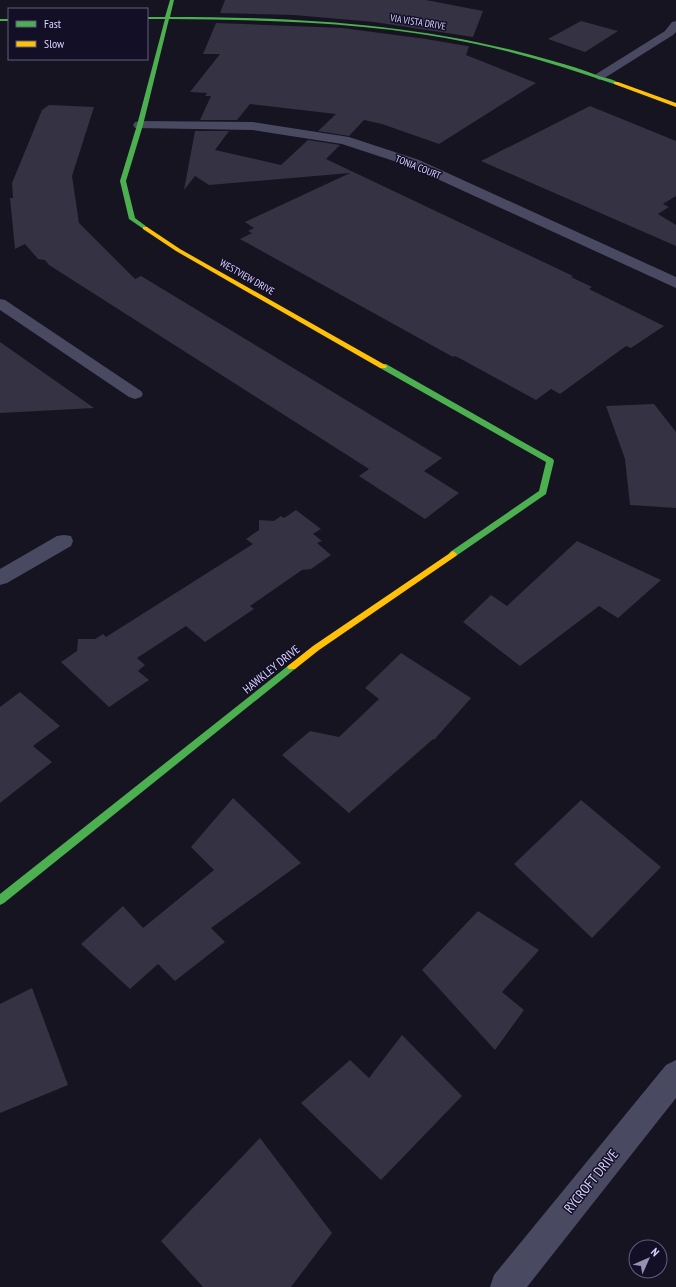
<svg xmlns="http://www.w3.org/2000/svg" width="676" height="1287" viewBox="0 0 676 1287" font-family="'PT Sans Narrow',sans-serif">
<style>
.building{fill:#343243}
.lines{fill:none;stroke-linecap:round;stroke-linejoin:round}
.lane{fill:#4a4962;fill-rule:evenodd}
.street{fill:#4a4962;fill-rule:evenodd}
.fast{fill:#4caf50;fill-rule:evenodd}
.slow{fill:#ffc107;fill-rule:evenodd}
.labels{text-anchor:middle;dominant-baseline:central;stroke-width:3;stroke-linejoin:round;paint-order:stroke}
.far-street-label{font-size:10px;fill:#d9d4ff;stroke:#130f26}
.street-label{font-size:12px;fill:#d9d4ff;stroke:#130f26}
.near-street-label{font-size:14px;fill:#d9d4ff;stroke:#130f26}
</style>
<rect width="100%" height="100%" fill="#161421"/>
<g class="building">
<path d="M225,0h201l57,11 -10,26 -99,-15 -80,-7 -74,-2z"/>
<path d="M581,21l37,10 -33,21 -37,-13z"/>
<path d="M216,23l126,5 84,11 41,7h2l-3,9 70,28 -97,61 -57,-20 -18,-4 -15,16 -31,-5 18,-17 -86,-10 -13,16h-37l11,-24h-6l2,-3 -17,-1 30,-38h-17z"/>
<path d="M49,105l45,2 -22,69 7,47 56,56 6,-3 301,182 -18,13 35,22 -34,26 -66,-43 10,-7 -320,-204 -4,-5 -7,-1 -13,-15 -10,5 -5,-51h3l-1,-15 30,-73z"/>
<path d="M590,106l86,35v55l-13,8 6,3 -11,7 18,11v21l-195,-85z"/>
<path d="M195,131h34l-14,19 66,15 27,-25 32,5 -14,14 247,117 -2,1 21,10 -3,2 75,37 -33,22 -5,-2 -66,48 -9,-5 -15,11 -75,-41 -6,-3 -2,1 -213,-118 12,-6 -4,-2 6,-3 -9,-6 105,-49 -141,12 -14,-9 -11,14z"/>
<path d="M0,342l94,66 -94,5z"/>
<path d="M654,404l22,28v76l-46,-3 -5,-46 -19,-53z"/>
<path d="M296,510l25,19 -8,5 9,7 -5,2 14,12 -20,14 -9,1 -52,36 4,3 -49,33 -19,-16 -49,32 8,7 -7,6 11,9 -40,27 -48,-45 16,-11 1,-12h17l8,-5 3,3 147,-93 -7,-5 13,-9v-10l15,1 7,-5 3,2z"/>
<path d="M577,541l84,39 -43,38 -19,-12 -79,60 -57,-44 28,-27 16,11z"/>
<path d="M401,653l70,45 -37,42 -1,-1 -84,74 -67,-58 28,-24 29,6 40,-38 -14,-11z"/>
<path d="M20,692l40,34 -27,20 19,16 -52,41v-96z"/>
<path d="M233,798l68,65 -90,65 14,14 -50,39 -17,-17 -28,25 -49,-45 42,-38 20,22 71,-58 -23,-23z"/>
<path d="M581,800l80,67 -69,71 -78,-74z"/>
<path d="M478,911l61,39 -37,42 22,18 -29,40 -73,-80z"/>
<path d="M32,988l36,97 -68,28v-109z"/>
<path d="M402,1035l60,61 -81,84 -80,-77 49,-43 19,18z"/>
<path d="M260,1138l72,95 -41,54h-88l-42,-46z"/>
</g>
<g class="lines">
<g class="lane">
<path d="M0,299l5,1 136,91 2,3 -2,3 -6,2 -6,-2 -129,-87z"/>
<path d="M64,535l7,1 2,5 -2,5 -64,37 -7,2v-16l57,-33z"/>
</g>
<g class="street">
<path d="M676,21v11l-3,3 -70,44 -4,1 -6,-4 72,-45 7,-9z"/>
<path d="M140,121l113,1 96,15 70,23 257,117v11l-267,-122 -67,-22 -89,-14 -118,-2 -2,-3 2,-3z"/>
<path d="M676,1060v38l-149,189h-37l4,-12 172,-210z"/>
</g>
<g class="fast">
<path d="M170,0h4l-4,17c132,0 256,7 383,44 15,4 31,9 46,15 6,2 14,3 20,7l-5,1c-47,-16 -94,-31 -143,-41 -99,-21 -201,-23 -302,-24l-26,106 -17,56 9,37 12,9 1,1 -3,2 -16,-11 -9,-38 17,-56 28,-106h-18v-2h18z"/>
<rect x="0" y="19" width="9" height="2"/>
<path d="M380,364h6l167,95 1,2 -8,33 -90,62h-6l-1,-2 1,-2 89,-61 7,-29 -166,-94z"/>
<path d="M292,663l3,2 2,2 -2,2 -291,234 -4,2v-11l289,-229z"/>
</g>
<g class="slow">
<path d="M614,82h4l58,21v4l-62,-23z"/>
<path d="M143,227h4l33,22 207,117 -1,2h-6l-204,-117 -33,-22z"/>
<path d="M453,551l4,3 -1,2 -137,94 -24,19h-6l-2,-2 2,-2 24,-19z"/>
</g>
</g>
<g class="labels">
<g class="far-street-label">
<text transform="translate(418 22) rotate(9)">VIA VISTA DRIVE</text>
<text transform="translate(418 167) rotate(22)">TONIA COURT</text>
<text transform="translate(247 277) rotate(30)">WESTVIEW DRIVE</text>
</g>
<g class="street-label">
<text transform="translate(271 669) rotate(-39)">HAWKLEY DRIVE</text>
</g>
<g class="near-street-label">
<text transform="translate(591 1181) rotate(-51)">RYCROFT DRIVE</text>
</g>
</g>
<rect x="8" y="8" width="140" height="52" fill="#130f26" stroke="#625e7d"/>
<rect x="16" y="21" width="20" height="6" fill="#4caf50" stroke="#625e7d"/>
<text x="44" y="28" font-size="12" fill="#d9d4ff">Fast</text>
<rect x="16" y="41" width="20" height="6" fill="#ffc107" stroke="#625e7d"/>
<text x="44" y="48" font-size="12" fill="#d9d4ff">Slow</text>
<g transform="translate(648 1259) rotate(45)"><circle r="19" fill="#130f26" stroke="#625e7d"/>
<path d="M0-3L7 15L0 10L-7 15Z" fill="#9591b1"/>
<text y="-6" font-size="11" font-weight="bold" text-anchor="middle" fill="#d9d4ff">N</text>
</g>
</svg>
